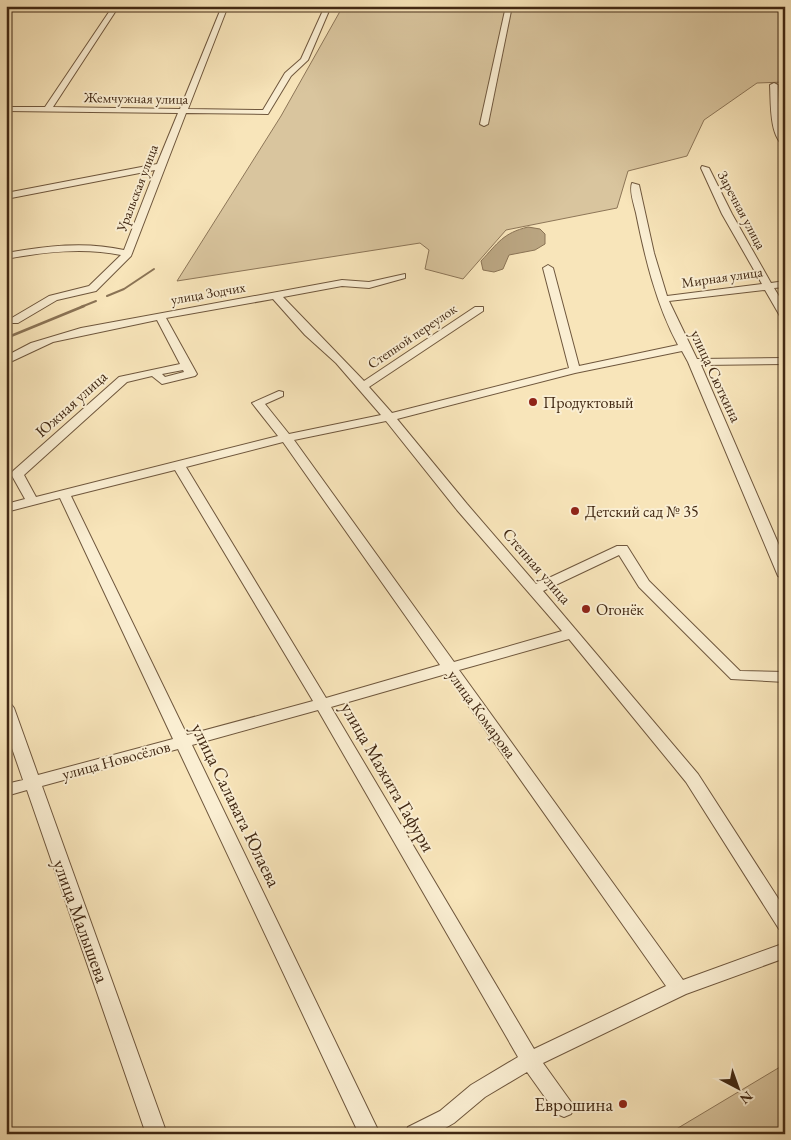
<svg xmlns="http://www.w3.org/2000/svg" width="791" height="1140" viewBox="0 0 791 1140" font-family="'EB Garamond',serif">
<style>
.green{fill:#d9c59e;stroke:#8d7658}
.water{fill:#baa581;stroke:#8a7355}
.lines{fill:none;stroke-linecap:round;stroke-linejoin:round}
.stream-far1{stroke:#8a7355;stroke-width:2}
.stream{stroke:#8a7355;stroke-width:2.5}
.street-casing{stroke:#6f573d;stroke-width:2}
.street{fill:#faeed2;fill-rule:evenodd}
.poi-dot{fill:#8f2418;stroke:#faeed2;stroke-width:2}
.labels{text-anchor:middle;dominant-baseline:central;stroke-width:4;stroke-linejoin:round;paint-order:stroke}
.far-street-label{font-size:14px;fill:#412813;stroke:#faeed2}
.street-label{font-size:16px;fill:#412813;stroke:#faeed2}
.poi-label{font-size:16px;fill:#412813;stroke:#faeed2;text-anchor:start}
.near-street-label{font-size:19px;fill:#412813;stroke:#faeed2}
.near-poi-label{font-size:19px;fill:#412813;stroke:#faeed2;text-anchor:end}
</style>
<rect width="100%" height="100%" fill="#f8e5ba"/>
<filter id="stains"><feTurbulence type="fractalNoise" baseFrequency=".004" numOctaves="4"/><feColorMatrix values="0 0 0 0 .2 0 0 0 0 .09 0 0 0 0 .02 0 0 0 .5 -.17"/></filter>
<radialGradient id="worn" r=".72"><stop offset=".6" stop-color="#630" stop-opacity="0"/><stop offset="1" stop-color="#630" stop-opacity=".3"/></radialGradient>
<g class="green">
<path d="M343,6h442v76l-28,1 -53,37 -17,36 -59,15 -11,37 -111,22 -43,49 -38,-10 4,-19 -9,-7 -243,38 104,-165z"/>
<path d="M785,1064v70h-117z"/>
</g>
<path class="water" d="M528,227l12,2 5,5v10l-10,6 -26,5 -6,14 -9,3 -11,-2 -2,-9c17,-18 22,-28 47,-34z"/>
<g class="lines">
<g class="stream-far1">
<path d="M107,296l17,-7 30,-20"/>
<path d="M81,307l15,-6"/>
</g>
<path class="stream" d="M6,338l78,-32"/>
<defs>
<g id="street">
<path d="M113,6h6l-66,101 127,2 42,-103h6l-40,103 75,1 22,-37 16,-14 24,-53h6l-23,54 -17,16 -23,38 -82,-1 -55,143 -35,35 -39,9 -39,23h-8v-4l39,-23 40,-10 32,-31c-38,-8 -77,-3 -115,4v-6c40,-7 79,-12 118,-3l31,-80 -149,29v-6l151,-29 21,-51 -172,-2v-4h39z"/>
<path d="M506,6h6l-24,118 -4,2 -4,-2z"/>
<path d="M774,83l4,2 2,39 5,10v12c-16,-8 -14,-45 -15,-61z"/>
<path d="M702,166l7,2 23,46 39,69 14,-2v6l-11,1 11,18v13l-5,-3 -15,-26 -96,11 28,58 88,-1v6l-84,1 84,194v21l-7,-4 -90,-214 -6,-11 -107,22 -178,46 70,85 69,80 81,-38h10l22,35 91,90 45,1v10l-54,-3 -92,-92 -20,-32 -76,36 155,183 87,135v22l-6,-2 -93,-147 -117,-143 -110,31 224,310 102,-37v15l-99,36 -143,69 28,39 3,6 -3,6 -7,3 -7,-3 -30,-42 -42,25 -31,26 -19,11h-30l3,-7 32,-16 31,-26 47,-28 -200,-347 -126,35 188,389h-21l-181,-385 -136,37 125,348h-21l-119,-344 -21,6v-12l17,-4 -17,-49v-28l5,1 3,4 24,67 135,-36 -113,-241 -54,14v-8l19,-5 -14,-25 2,-3 106,-94 61,-13 -23,-44 -104,22 -47,22v-8l25,-13 50,-15 261,-48 27,2 36,-8v4l-36,10 -27,-2 -59,11 81,84 111,-74h8v4l-114,76 23,26 177,-45 -26,-100 5,-3 5,3 26,98 99,-21c-22,-41 -33,-87 -42,-132 -2,-9 -7,-22 -4,-30l7,2 15,68 13,43 95,-12 -40,-70 -21,-46zM273,299l32,36 31,28 45,52 -92,19 -24,-30 18,-8v-4l-4,-1 -27,12 26,33 -242,61 -12,-22 103,-93 25,-6 10,8 33,-8 2,-2 -31,-56zM183,370l1,2 -19,5 -3,-3zM386,421l71,89 105,121 -108,31 -160,-222zM283,442l157,223 -114,33 -140,-231zM175,470l138,231 -126,34 -116,-239zM446,674l220,312 -132,63 -203,-342z"/>
</g>
</defs>
<use href="#street" class="street-casing"/>
<use href="#street" class="street"/>
</g>
<g class="poi-dot">
<circle cx="533" cy="402" r="5"/>
<circle cx="575" cy="511" r="5"/>
<circle cx="586" cy="609" r="5"/>
<circle cx="623" cy="1104" r="5"/>
</g>
<g class="labels">
<g class="far-street-label">
<text transform="translate(136 98) rotate(1)">Жемчужная улица</text>
<text transform="translate(137 188) rotate(-69)">Уральская улица</text>
<text transform="translate(742 210) rotate(62)">Заречная улица</text>
<text transform="translate(722 277) rotate(-8)">Мирная улица</text>
<text transform="translate(208 293) rotate(-10)">улица Зодчих</text>
<text transform="translate(412 336) rotate(-34)">Степной переулок</text>
</g>
<g class="street-label">
<text transform="translate(716 376) rotate(65)">улица Сюткина</text>
<text transform="translate(71 404) rotate(-42)">Южная улица</text>
<text transform="translate(537 566) rotate(49)">Степная улица</text>
<text transform="translate(482 714) rotate(54)">улица Комарова</text>
<text transform="translate(116 760) rotate(-15)">улица Новосёлов</text>
</g>
<g class="poi-label">
<text x="543" y="402">Продуктовый</text>
<text x="585" y="511">Детский сад № 35</text>
<text x="596" y="609">Огонёк</text>
</g>
<g class="near-street-label">
<text transform="translate(388 777) rotate(60)">улица Мажита Гафури</text>
<text transform="translate(236 805) rotate(64)">улица Салавата Юлаева</text>
<text transform="translate(81 921) rotate(70)">улица Малышева</text>
</g>
<g class="near-poi-label">
<text x="613" y="1104">Еврошина</text>
</g>
</g>
<rect width="791" height="1140" fill="none" stroke="#f8e5ba" stroke-width="25"/>
<rect x="8" y="8" width="776" height="1125" fill="none" stroke="#412813" stroke-width="2.5"/>
<rect x="12" y="12" width="766" height="1115" fill="none" stroke="#412813"/>
<g transform="translate(738 1088) rotate(139)" stroke="#faeed2" stroke-width="4" paint-order="stroke">
<path d="M0-4L9 19L0 12L-9 19Z" fill="#412813"/>
<text y="-8" font-size="14" font-weight="bold" text-anchor="middle" fill="#412813">N</text>
</g>
<rect width="100%" height="100%" filter="url(#stains)"/>
<rect width="100%" height="100%" fill="url(#worn)"/>
</svg>
